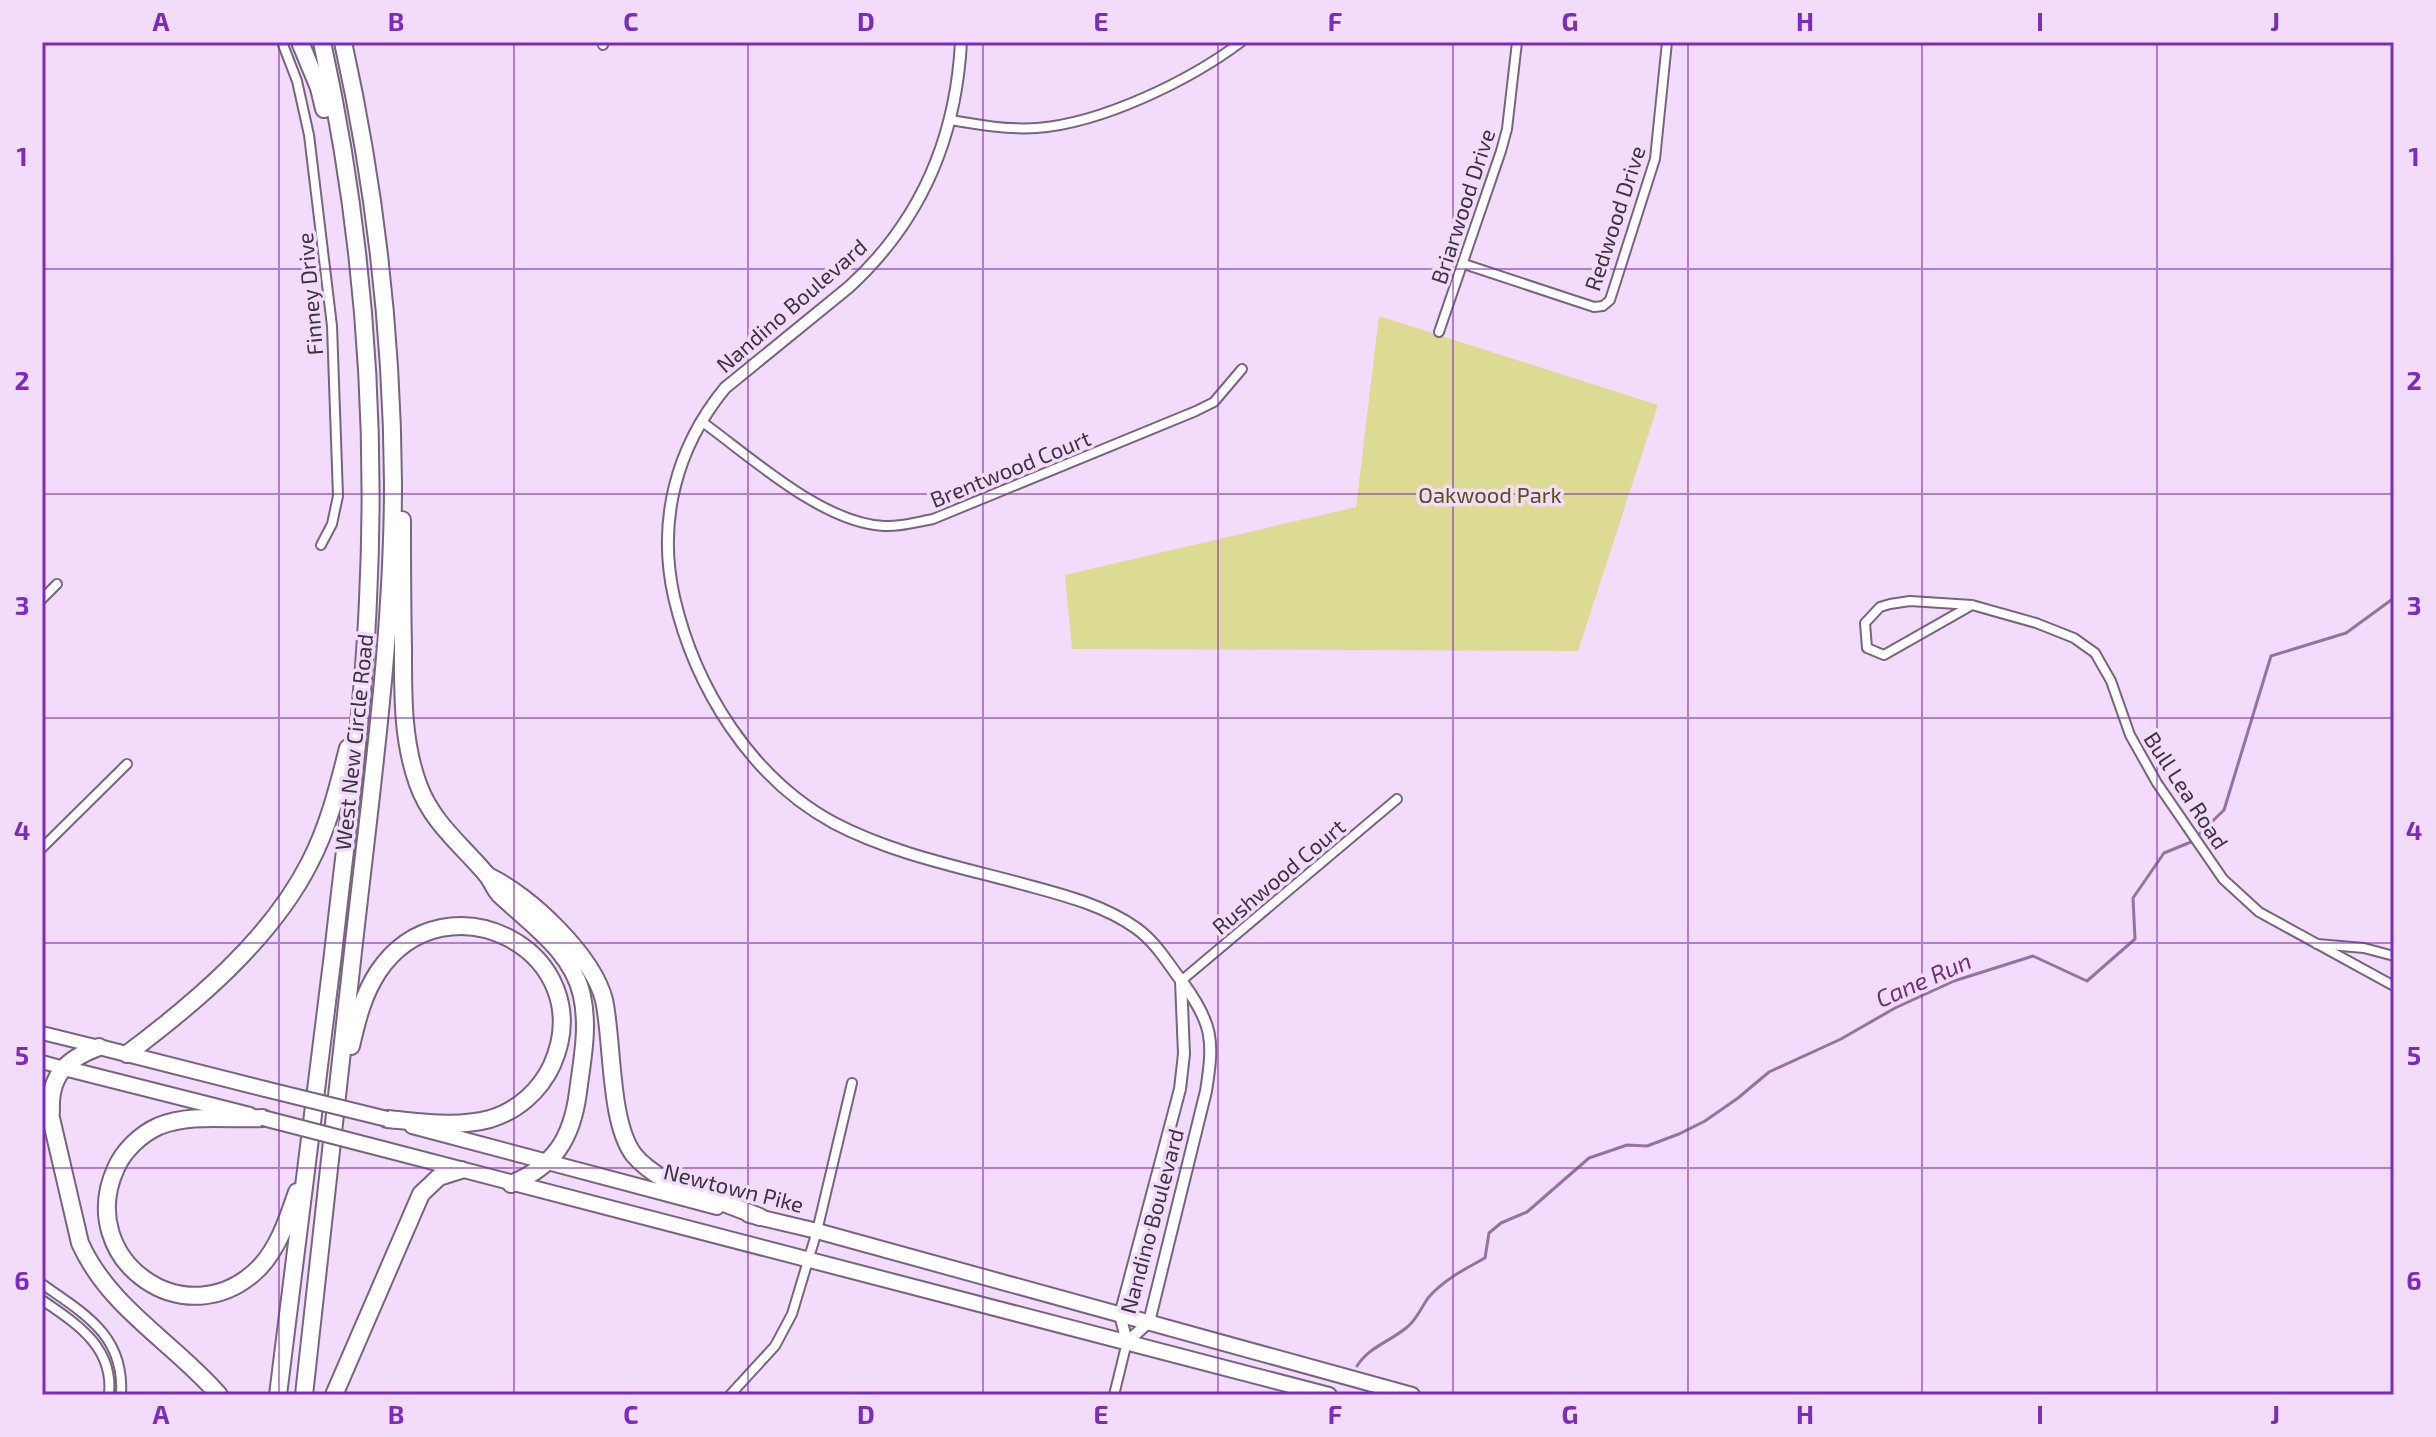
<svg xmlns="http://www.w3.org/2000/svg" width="2436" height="1437" viewBox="0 0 2436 1437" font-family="'Exo 2',sans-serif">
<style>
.green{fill:#ddda93}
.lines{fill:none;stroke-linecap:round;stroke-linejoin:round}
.stream{stroke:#9672a3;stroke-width:3}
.minor-casing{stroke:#78647f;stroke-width:12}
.tertiary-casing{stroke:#78647f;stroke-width:14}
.primary-casing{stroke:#78647f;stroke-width:16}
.trunk-casing{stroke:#78647f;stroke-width:18}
.motorway-casing{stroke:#78647f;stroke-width:20}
.minor{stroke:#fff;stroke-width:8}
.tertiary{stroke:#fff;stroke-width:10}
.primary{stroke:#fff;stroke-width:12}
.trunk{stroke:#fff;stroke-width:14}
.motorway{stroke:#fff;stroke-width:16}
.trunk-bridge-casing{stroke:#78647f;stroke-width:18;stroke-linecap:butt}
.trunk-bridge{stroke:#fff;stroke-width:14}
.grid{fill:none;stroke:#7b2cbf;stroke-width:2;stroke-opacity:0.55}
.labels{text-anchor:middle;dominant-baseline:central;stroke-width:7;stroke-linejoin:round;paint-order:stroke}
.street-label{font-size:22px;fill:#3d3440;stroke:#f2dbfb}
.park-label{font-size:22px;fill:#565315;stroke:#f2dbfb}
.water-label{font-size:24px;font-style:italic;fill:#6b317e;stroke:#f2dbfb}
.neatline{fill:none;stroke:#7b2cbf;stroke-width:3}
.grid-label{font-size:26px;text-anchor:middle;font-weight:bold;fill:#7b2cbf}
</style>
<rect width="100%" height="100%" fill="#f2dbfb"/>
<path class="green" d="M1379,316l279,89 -80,246 -506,-2 -7,-74 291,-68z"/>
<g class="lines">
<path class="stream" d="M1357,1366c12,-19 32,-24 49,-38 10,-7 15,-20 22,-30 15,-18 37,-29 57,-40l4,-25 12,-10 26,-11 62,-54 38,-13 20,1 32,-12 26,-13 33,-23 31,-26 72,-33 54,-31 59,-27 79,-25 54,25 48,-42 -2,-41 31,-45 27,-11 33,-32 47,-154 75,-23 48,-35"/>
<defs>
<g id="minor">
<path d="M282,42l15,39 12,54 23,191 6,170 -6,28 -11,21"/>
<path d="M603,45l1,-3"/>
<path d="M951,120c28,5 58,10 86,8 65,-5 152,-47 204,-86"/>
<path d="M1464,264l130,43 9,-1 7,-6 45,-141 12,-117"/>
<path d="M1439,332l62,-181 6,-22 10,-87"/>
<path d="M701,421c50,36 121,102 183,105 16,1 33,-4 49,-7l263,-108 18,-9 28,-33"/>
<path d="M42,599l15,-15"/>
<path d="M1972,605l-88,50 -17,-7 -2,-25 15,-16 10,-3 20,-3 62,4 64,18 38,15 21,15 16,28 19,54 27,48 66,96 36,33 135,74"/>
<path d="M42,848l85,-84"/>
<path d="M2317,944l47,4 30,8"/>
<path d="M1181,981l216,-182"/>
<path d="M42,1284c43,30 83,52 79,111"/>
<path d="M42,1300c35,24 72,47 67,95"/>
<path d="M730,1395l45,-49 17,-32 25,-83 35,-148"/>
<path d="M1114,1395l13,-53"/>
</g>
<path id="tertiary" d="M961,42c-5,96 -41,180 -112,245l-124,101c-49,60 -68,133 -51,209 21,91 77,181 160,226 61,32 131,45 196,63 37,10 75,20 106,42 21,15 32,36 47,55 30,41 31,58 23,108l-57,231 -22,20 -7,-27 60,-226 4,-35 -3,-73"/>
<g id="primary">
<path d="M42,1033l57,14"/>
<path d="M42,1062l22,6"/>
</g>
<g id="trunk">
<path d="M99,1047l166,42"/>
<path d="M64,1068l186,47"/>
<path d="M412,1126l305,81"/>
<path d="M383,1149l946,246"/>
<path d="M749,1215l68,16 595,164"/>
</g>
<g id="motorway">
<path d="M300,42l19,46 5,21"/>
<path d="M402,520c0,42 0,84 1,127 0,46 -1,93 15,137 14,39 43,60 69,91 5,6 7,14 13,20 31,29 73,57 82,101 7,32 0,65 -4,96 -6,47 -24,74 -67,92"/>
<path d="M490,877c40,19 103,79 114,123 9,41 5,123 30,155 9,11 21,19 33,26l93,36"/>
<path d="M351,1046c6,-26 12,-51 27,-74 68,-101 224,-20 174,93 -12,26 -35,46 -62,54 -34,9 -69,3 -103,0"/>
<path d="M127,1054c67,-50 143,-114 182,-190 19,-36 29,-76 39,-116"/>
<path d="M42,1098l9,20 29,125c29,65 93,99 139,152"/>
<path d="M51,1112c-2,-36 15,-53 48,-65"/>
<path d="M263,1118c-35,2 -71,-5 -104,8 -18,8 -35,24 -43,42 -42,92 71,172 143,100 20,-21 29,-50 38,-76"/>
<path d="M278,1395c19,-147 37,-294 55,-441 13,-118 30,-236 35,-354 9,-186 -6,-376 -46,-558"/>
<path d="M304,1395c18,-166 36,-331 55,-496 16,-138 34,-277 34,-416 -1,-148 -18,-297 -50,-441"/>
<path d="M334,1395l87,-201 18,-17 22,-7"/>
</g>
</defs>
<use href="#minor" class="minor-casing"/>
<use href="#tertiary" class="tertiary-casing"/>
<use href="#primary" class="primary-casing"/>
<use href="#trunk" class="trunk-casing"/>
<use href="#motorway" class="motorway-casing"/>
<use href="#minor" class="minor"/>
<use href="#tertiary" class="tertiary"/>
<use href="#primary" class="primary"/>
<use href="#trunk" class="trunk"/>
<use href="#motorway" class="motorway"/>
<defs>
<g id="trunk-bridge">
<path d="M265,1089l122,30"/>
<path d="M263,1118l120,31"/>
</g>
</defs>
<use href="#trunk-bridge" class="trunk-bridge-casing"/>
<use href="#trunk-bridge" class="trunk-bridge"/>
</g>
<path class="grid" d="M279,42v1353M514,42v1353M748,42v1353M983,42v1353M1218,42v1353M1453,42v1353M1688,42v1353M1922,42v1353M2157,42v1353M42,269h2352M42,494h2352M42,718h2352M42,943h2352M42,1168h2352"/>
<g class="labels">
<g class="street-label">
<text transform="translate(1462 206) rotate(-72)">Briarwood Drive</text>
<text transform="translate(1614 218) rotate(-72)">Redwood Drive</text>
<text transform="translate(309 294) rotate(-95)">Finney Drive</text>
<text transform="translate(791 305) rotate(-41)">Nandino Boulevard</text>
<text transform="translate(1010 468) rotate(-22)">Brentwood Court</text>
<text transform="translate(353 742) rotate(-84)">West New Circle Road</text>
<text transform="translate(2187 790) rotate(57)">Bull Lea Road</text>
<text transform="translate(1278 876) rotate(-40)">Rushwood Court</text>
<text transform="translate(734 1187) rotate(14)">Newtown Pike</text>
<text transform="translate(1151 1221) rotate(-75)">Nandino Boulevard</text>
</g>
<g class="park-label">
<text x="1490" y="494">Oakwood Park</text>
</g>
<g class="water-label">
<text transform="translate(1923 979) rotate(-24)">Cane Run</text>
</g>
</g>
<rect width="2436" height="1437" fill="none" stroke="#f2dbfb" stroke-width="88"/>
<rect x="44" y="44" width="2348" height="1349" class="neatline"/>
<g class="grid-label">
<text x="161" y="31">A</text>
<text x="396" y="31">B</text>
<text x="631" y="31">C</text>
<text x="866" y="31">D</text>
<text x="1101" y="31">E</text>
<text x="1335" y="31">F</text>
<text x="1570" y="31">G</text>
<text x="1805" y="31">H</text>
<text x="2040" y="31">I</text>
<text x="2275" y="31">J</text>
<text x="22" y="166">1</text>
<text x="2414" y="166">1</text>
<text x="22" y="390">2</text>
<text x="2414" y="390">2</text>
<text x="22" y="615">3</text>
<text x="2414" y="615">3</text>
<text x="22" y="840">4</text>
<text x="2414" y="840">4</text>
<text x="22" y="1065">5</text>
<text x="2414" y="1065">5</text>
<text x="22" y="1290">6</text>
<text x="2414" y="1290">6</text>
<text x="161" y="1424">A</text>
<text x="396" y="1424">B</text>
<text x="631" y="1424">C</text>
<text x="866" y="1424">D</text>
<text x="1101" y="1424">E</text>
<text x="1335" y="1424">F</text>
<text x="1570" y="1424">G</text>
<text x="1805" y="1424">H</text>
<text x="2040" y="1424">I</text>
<text x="2275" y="1424">J</text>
</g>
</svg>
